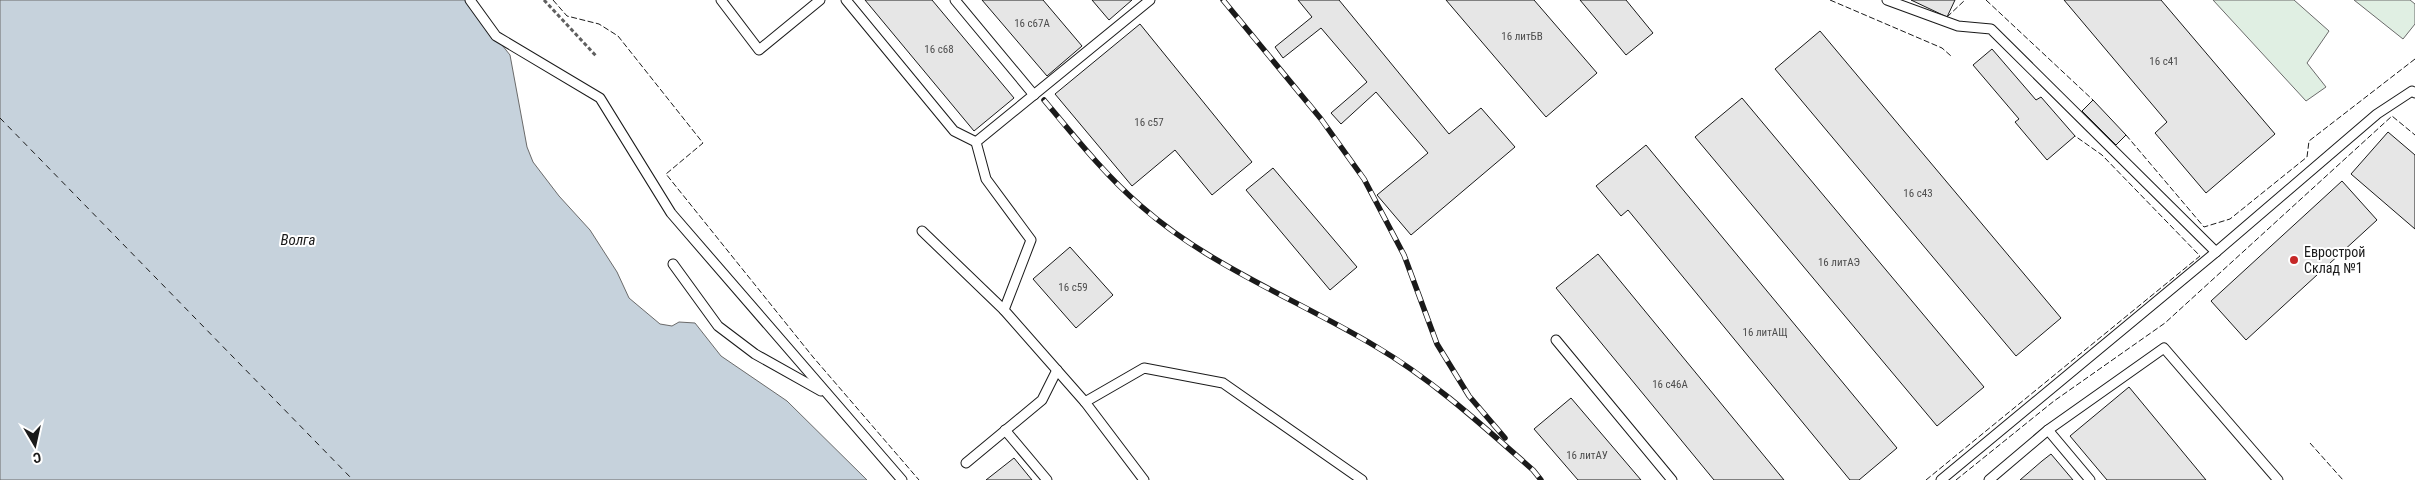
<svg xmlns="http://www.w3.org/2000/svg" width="2415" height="480" viewBox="0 0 2415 480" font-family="'Roboto Condensed',sans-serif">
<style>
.green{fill:#e0efe3;stroke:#6a6a6a}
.water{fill:#c6d2dc;stroke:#6a6a6a}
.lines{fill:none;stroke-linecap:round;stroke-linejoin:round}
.ferry{stroke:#1a1a1a;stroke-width:1;stroke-dasharray:6 5;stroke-linecap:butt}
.building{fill:#e6e6e6;stroke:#1a1a1a}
.lane-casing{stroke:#1a1a1a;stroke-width:11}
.path{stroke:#5f5f5f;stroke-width:3;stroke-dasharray:4 2.5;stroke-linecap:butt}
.lane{stroke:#fff;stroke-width:9}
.rail-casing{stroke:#1a1a1a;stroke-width:5.5}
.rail{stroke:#fff;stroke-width:4;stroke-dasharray:11;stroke-linecap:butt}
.fence{stroke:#1a1a1a;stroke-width:1;stroke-dasharray:6 2.5;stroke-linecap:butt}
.poi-dot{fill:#c62828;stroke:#fff;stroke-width:2}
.labels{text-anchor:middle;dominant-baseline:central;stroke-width:4;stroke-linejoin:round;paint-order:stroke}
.number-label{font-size:11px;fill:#4d4d4d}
.poi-label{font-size:14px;fill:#1a1a1a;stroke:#fff;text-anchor:start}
.water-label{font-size:15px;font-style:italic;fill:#1a1a1a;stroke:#fff}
</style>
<rect width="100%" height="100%" fill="#fff"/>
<g class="green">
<path d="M2213,0h81l35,31 -22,32 19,24 -20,14z"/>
<path d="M2354,0h56l5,4v20l-12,15z"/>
</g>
<path class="water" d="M0,0h466l44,55 17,92 6,15 26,34 31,34 27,42 12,26 31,26 12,2 7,-4 16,1 26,33 66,45 80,79h-867z"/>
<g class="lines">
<path class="ferry" d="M0,118l353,362"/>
</g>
<g class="building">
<path d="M865,0h67l82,98 -40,33z"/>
<path d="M982,0h61l39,46 -35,30z"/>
<path d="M1092,0h40l-23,20z"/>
<path d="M1298,0h41l110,134 32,-26 34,39 -104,88 -34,-40 51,-42 -52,-61 -35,32 -10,-11 36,-31 -46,-54 -38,30 -8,-11 37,-30z"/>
<path d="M1446,0h88l63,73 -51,44z"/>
<path d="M1580,0h46l27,33 -27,22z"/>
<path d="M1911,0h44l-8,17z"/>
<path d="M2064,0h97l114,134 -69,59 -51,-60 12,-11z"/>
<path d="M1140,24l112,138 -40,33 -37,-45 -43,36 -77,-92z"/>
<path d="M1820,31l241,287 -45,38 -241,-287z"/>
<path d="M1992,49l44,51 5,-3 34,39 -28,24 -32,-38 4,-3 -46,-54z"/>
<path d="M1742,98l242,289 -47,39 -242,-289z"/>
<path d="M2093,100l33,35 -10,10 -34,-34z"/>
<path d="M2388,132l27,23v74l-64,-55z"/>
<path d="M1646,145l251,303 -38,32h-9l-222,-270 -7,6 -25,-30z"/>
<path d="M1273,168l84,99 -27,23 -84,-100z"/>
<path d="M2342,181l35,39 -131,120 -35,-39z"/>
<path d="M1070,247l43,48 -37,33 -43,-49z"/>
<path d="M1598,254l186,226h-70l-158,-192z"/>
<path d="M2129,387l77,93h-99l-37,-44z"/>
<path d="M1571,398l70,82h-63l-44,-51z"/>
<path d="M2051,454l22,26h-53l22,-19z"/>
<path d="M1014,458l18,22h-46z"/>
</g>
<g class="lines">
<defs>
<g id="lane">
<path d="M470,0l26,36 104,62 71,115 231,267"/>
<path d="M721,0l38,50 61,-50"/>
<path d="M846,0l108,131 22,11"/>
<path d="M955,0l79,95"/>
<path d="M1150,0l-174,142 10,37 45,61 -27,70 81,92 59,-34 79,15 139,97"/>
<path d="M1887,0l71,26 33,3 225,223 161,-138 35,-23 3,2"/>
<path d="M922,231l82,79"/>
<path d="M673,264l45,62 37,28 66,37"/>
<path d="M1556,340l116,140"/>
<path d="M1085,402l59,78"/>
<path d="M1005,430l42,50"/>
<path d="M2048,430l42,50"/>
<path d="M966,463l76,-63 15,-30"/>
<path d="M1941,480l275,-228"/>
<path d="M1989,480l59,-50 116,-82 114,132"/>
</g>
</defs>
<use href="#lane" class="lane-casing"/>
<path class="path" d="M544,0l53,57"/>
<use href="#lane" class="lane"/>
<defs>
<g id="rail">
<path d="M1223,0l98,119 43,60 40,76 33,89 32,52 36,42"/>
<path d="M1044,100c30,36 61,75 97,106 68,60 157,94 234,140 58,34 108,80 158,124l8,10"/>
</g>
</defs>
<use href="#rail" class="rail-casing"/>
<use href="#rail" class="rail"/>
<g class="fence">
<path d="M553,0l14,16 32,8 19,12 85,107 -37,31 147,183 106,123"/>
<path d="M1830,0l112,48 9,8"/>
<path d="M1986,0l107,100"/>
<path d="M1947,17l18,-17"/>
<path d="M2126,135l78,92 26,-8 77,-62 2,-16 106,-82"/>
<path d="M2310,443l33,37"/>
<path d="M1926,480l274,-224 -98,-101 -27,-19"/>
<path d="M1956,480l98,-79 111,-78 227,-207 23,19"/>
</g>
</g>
<circle class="poi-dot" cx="2294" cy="260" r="5"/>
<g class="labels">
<g class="number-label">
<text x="1032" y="23">16 с67А</text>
<text x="1522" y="36">16 литБВ</text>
<text x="939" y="49">16 с68</text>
<text x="2164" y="61">16 с41</text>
<text x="1149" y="122">16 с57</text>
<text x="1918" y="193">16 с43</text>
<text x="1839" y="262">16 литАЭ</text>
<text x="1073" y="287">16 с59</text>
<text x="1765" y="332">16 литАЩ</text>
<text x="1670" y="384">16 с46А</text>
<text x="1587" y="455">16 литАУ</text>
</g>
<g class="poi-label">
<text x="2304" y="252">Еврострой<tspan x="2304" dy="16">Склад №1</tspan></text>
</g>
<g class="water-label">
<text x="298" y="240">Волга</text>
</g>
</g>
<g transform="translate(35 445) rotate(171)" stroke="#ffffff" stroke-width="4" paint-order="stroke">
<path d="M0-4L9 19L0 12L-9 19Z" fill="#1a1a1a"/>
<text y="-8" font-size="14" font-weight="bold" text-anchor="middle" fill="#1a1a1a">С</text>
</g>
</svg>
